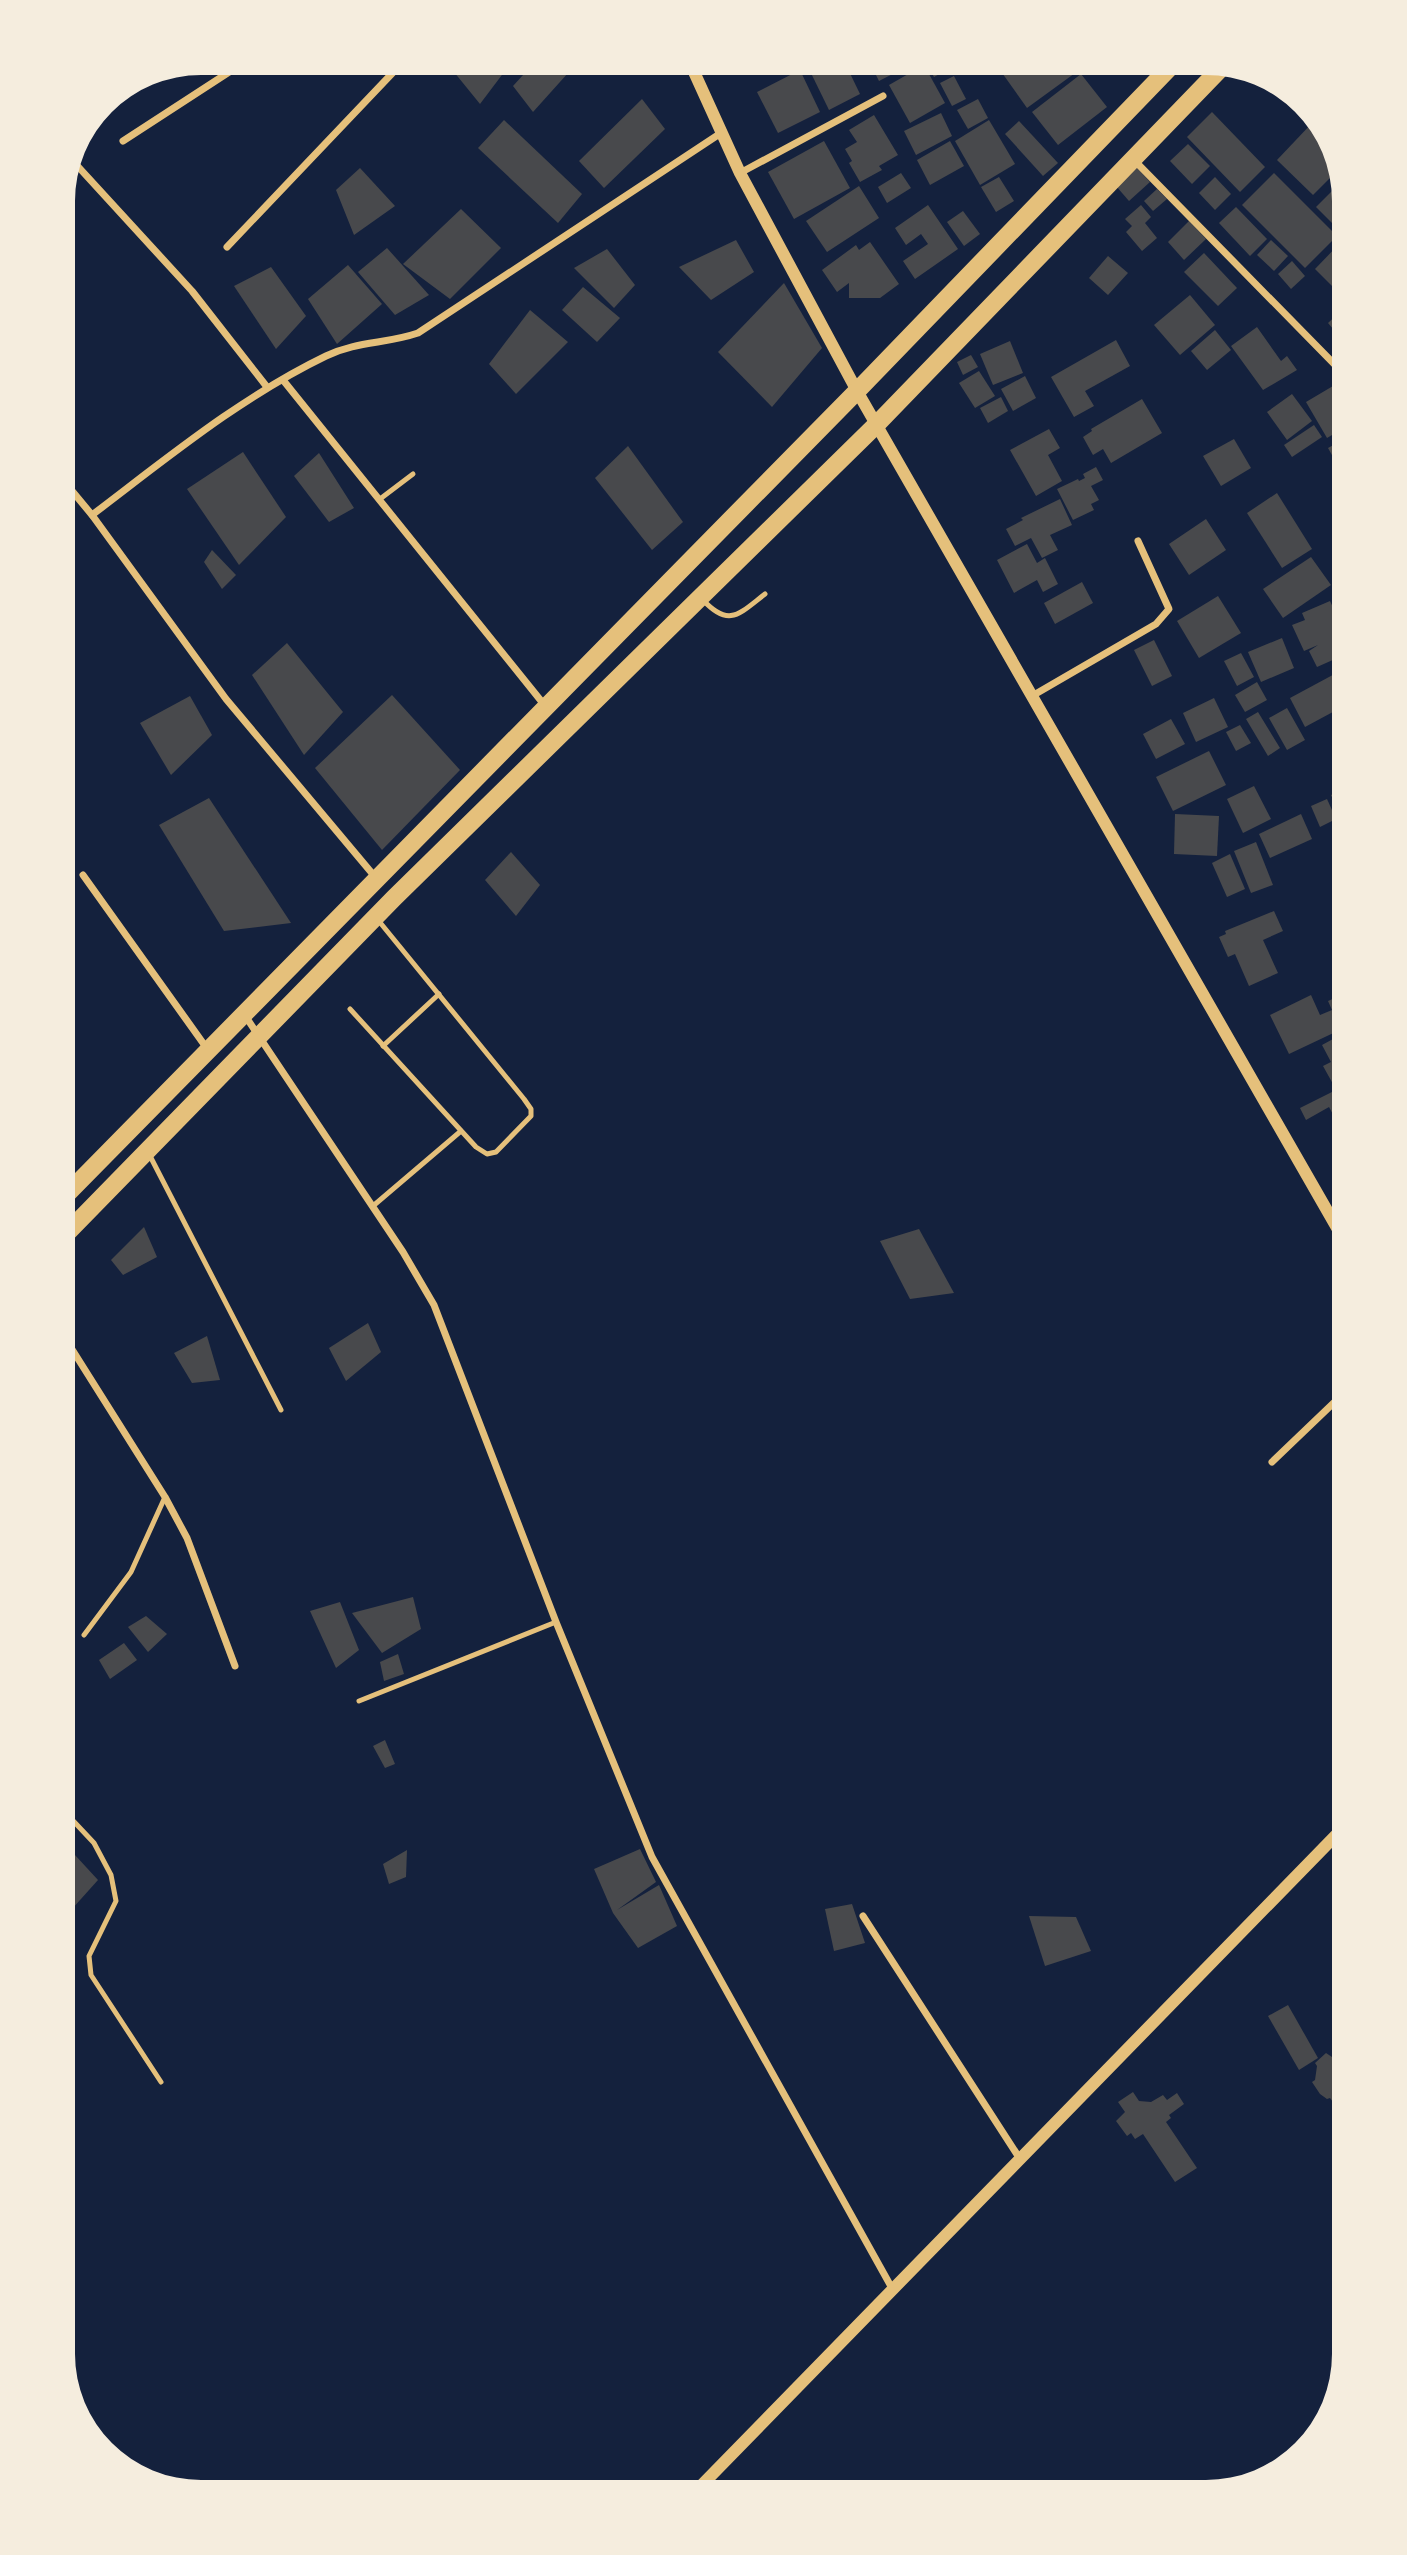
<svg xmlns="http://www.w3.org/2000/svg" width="1407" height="2555" viewBox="0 0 1407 2555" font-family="'DejaVu Sans',sans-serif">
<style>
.building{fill:#48494c}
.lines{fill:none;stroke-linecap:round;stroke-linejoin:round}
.service{stroke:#e5c07b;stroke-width:5}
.minor{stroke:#e5c07b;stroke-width:7}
.tertiary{stroke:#e5c07b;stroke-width:12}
.trunk{stroke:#e5c07b;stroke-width:18}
</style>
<rect width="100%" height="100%" fill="#14213d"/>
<g class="building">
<path d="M461,63h50l-31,41 -26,-32z"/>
<path d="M534,63h43l-44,49 -20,-26z"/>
<path d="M821,63h24l15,31 -31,16 -20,-41z"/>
<path d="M870,63h44l-35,18z"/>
<path d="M926,63h27l1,3 -20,11z"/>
<path d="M995,63h84l3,5 -55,40z"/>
<path d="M1080,63h28l-22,11z"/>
<path d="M924,65l21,38 -35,20 -21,-38z"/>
<path d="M800,70l20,42 -42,21 -21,-41z"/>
<path d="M1081,74l26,33 -49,38 -26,-33z"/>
<path d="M954,76l12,23 -14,7 -12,-23z"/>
<path d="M642,99l23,30 -61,59 -25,-27z"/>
<path d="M978,99l10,19 -20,11 -11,-19z"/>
<path d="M1212,112l53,55 -25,25 -53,-55z"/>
<path d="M941,113l11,23 -36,19 -12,-24z"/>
<path d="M874,115l24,40 -19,11 3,4 -22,12 -11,-19 3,-2 -7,-12 12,-7 -8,-12z"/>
<path d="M504,120l78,74 -24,29 -80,-75z"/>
<path d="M989,120l26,44 -35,21 -25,-44z"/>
<path d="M1019,121l39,42 -15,13 -38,-42z"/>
<path d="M1313,122l20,26 5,22 -25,25 -36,-35z"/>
<path d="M824,141l26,47 -56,31 -26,-47z"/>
<path d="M950,141l14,25 -34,19 -13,-25z"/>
<path d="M1188,144l22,22 -18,18 -22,-23z"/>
<path d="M1136,167l14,15 -21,19 -13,-15z"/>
<path d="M360,168l35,38 -41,29 -18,-45z"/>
<path d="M901,173l10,15 -24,15 -9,-16z"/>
<path d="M1274,173l63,63 -32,32 -63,-63z"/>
<path d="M999,177l15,24 -18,11 -15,-25z"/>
<path d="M1215,177l16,17 -16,16 -16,-17z"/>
<path d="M859,186l20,32 -52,34 -21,-31z"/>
<path d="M1336,187l7,7 1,7v34l-28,-28z"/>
<path d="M1157,189l10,10 -14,12 -9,-10z"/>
<path d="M928,205l30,44 -43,30 -12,-18 25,-17 -7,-10 -15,11 -11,-17z"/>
<path d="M1141,205l10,12 -6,6 12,15 -15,13 -16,-19 6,-6 -7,-7z"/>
<path d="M1236,207l31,32 -17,17 -31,-33z"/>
<path d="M461,209l40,39 -51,51 -47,-35z"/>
<path d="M963,211l17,23 -16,12 -17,-24z"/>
<path d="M1189,221l17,18 -22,21 -16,-18z"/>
<path d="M736,240l18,32 -43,28 -32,-33z"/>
<path d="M1271,240l17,16 -14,15 -17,-16z"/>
<path d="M1342,241l2,2v55l-29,-29z"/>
<path d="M870,242l29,42 -19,14h-31v-15l-12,9 -15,-22 34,-25 3,5z"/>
<path d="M387,248l42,47 -34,20 -37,-43z"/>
<path d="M607,249l28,36 -21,23 -40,-40z"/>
<path d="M1204,253l33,35 -19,18 -34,-34z"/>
<path d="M1108,256l20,17 -20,22 -19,-17z"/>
<path d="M1292,261l13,15 -14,13 -13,-15z"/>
<path d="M348,265l34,39 -45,40 -29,-45z"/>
<path d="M271,267l35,49 -30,33 -42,-63z"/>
<path d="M784,283l38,65 -50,59 -54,-55z"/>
<path d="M583,287l37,31 -23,24 -35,-32z"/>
<path d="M1190,295l25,30 -35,30 -26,-30z"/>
<path d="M530,310l38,32 -52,52 -27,-30z"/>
<path d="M1341,311l3,2v20l-4,4 -12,-14z"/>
<path d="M1257,327l24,34 6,-5 10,14 -34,20 -32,-44z"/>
<path d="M1215,330l16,20 -24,20 -16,-19z"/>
<path d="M1116,340l14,26 -45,25 9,15 -20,11 -23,-40z"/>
<path d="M1010,341l13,32 -30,12 -13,-31z"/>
<path d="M971,355l7,12 -15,8 -6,-13z"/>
<path d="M979,371l16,25 -20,12 -16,-25z"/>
<path d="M1025,376l11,22 -23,13 -12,-22z"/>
<path d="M1333,386l11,19v23l-17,10 -21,-36z"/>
<path d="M1292,394l20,27 -25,19 -20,-28z"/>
<path d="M1001,397l7,14 -20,12 -8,-15z"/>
<path d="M1142,399l20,34 -51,30 -8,-14 -10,6 -10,-18 9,-6 -1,-2z"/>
<path d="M1314,425l8,12 -30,20 -8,-12z"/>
<path d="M1049,429l11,19 -12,7 14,26 -26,15 -26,-46z"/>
<path d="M1234,439l17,29 -30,18 -18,-30z"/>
<path d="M1344,439v32l-2,2 -14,-25z"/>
<path d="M628,446l55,76 -31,28 -57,-72z"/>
<path d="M243,452l43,65 -47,48 -52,-76z"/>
<path d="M319,453l35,55 -25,14 -35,-46z"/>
<path d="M1096,467l7,13 -12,6 8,14 -8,4 3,6 -21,10 -16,-31 21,-10 1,2 6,-3 -2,-4z"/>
<path d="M1277,493l35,56 -30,19 -35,-55z"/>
<path d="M1060,499l12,26 -22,10 8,15 -16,8 -11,-20 -16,8 -9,-17 17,-9 -2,-2z"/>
<path d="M1206,519l20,31 -37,25 -20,-31z"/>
<path d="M1027,544l10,19 8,-5 13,26 -15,8 -6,-12 -23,13 -17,-33z"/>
<path d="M212,550l24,25 -14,14 -18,-27z"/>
<path d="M1311,557l20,28 -48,33 -20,-29z"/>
<path d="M1082,582l11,21 -38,21 -11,-21z"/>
<path d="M1218,596l23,37 -42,25 -22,-37z"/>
<path d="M1330,601l14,30v24l-27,12 -8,-16 9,-6 -14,6 -12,-26 13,-5 -3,-7z"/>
<path d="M1282,638l12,30 -33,14 -13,-30z"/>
<path d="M1154,640l18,36 -20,10 -18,-36z"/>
<path d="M287,643l56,69 -39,43 -52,-80z"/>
<path d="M1241,653l13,24 -17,9 -13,-25z"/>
<path d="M1342,670l2,36 -39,21 -15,-29z"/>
<path d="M1257,682l10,18 -22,12 -10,-17z"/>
<path d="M392,695l68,75 -78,80 -67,-82z"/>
<path d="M190,696l22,39 -41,40 -31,-52z"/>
<path d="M1214,698l14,29 -32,15 -13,-29z"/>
<path d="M1287,708l18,32 -18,10 -18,-32z"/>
<path d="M1258,712l22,36 -12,8 -22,-37z"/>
<path d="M1171,719l14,25 -29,15 -13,-25z"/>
<path d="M1240,725l11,18 -15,8 -10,-19z"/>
<path d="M1209,751l17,34 -53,26 -17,-34z"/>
<path d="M1254,786l17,33 -28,14 -16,-34z"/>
<path d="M1344,789v34l-13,-28z"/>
<path d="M209,798l82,125 -67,8 -65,-106z"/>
<path d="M1327,799l9,20 -16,8 -9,-21z"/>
<path d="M1175,814l44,2 -2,40 -43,-2z"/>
<path d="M1301,814l11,25 -42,19 -11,-24z"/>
<path d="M1256,842l17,43 -22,8 -17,-42z"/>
<path d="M511,852l29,33 -24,31 -31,-36z"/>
<path d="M1230,854l15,35 -18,8 -15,-34z"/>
<path d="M1274,911l9,20 -20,9 15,33 -29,13 -14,-32 -7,3 -9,-20 7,-3 -1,-3z"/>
<path d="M1344,994v34l-55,26 -19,-39 41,-20 9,20 12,-5 -4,-9z"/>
<path d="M1344,1033v48l-11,3 -10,-18 8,-4 -9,-17z"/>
<path d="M1342,1087l2,5v43l-15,-28 -23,13 -6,-12z"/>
<path d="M144,1227l13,30 -34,18 -12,-15z"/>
<path d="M919,1229l35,64 -44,6 -30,-58z"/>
<path d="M368,1323l13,29 -35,29 -17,-33z"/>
<path d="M207,1336l13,44 -28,3 -18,-30z"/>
<path d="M413,1597l8,32 -39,24 -30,-40z"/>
<path d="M340,1602l19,48 -23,18 -26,-57z"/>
<path d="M146,1616l21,18 -19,18 -20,-25z"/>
<path d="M124,1643l13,17 -27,19 -11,-19z"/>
<path d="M398,1654l6,20 -20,7 -4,-19z"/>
<path d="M385,1740l10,24 -10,4 -12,-22z"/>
<path d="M63,1842l35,38 -35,39z"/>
<path d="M640,1849l16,33 -39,28 42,-25 18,41 -39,22 -25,-35 -19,-44z"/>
<path d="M407,1850l-1,27 -17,7 -6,-20z"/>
<path d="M852,1904l13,39 -31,8 -9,-42z"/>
<path d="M1029,1916l47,1 15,34 -46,15z"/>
<path d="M1288,2005l30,53 -19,12 -31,-54z"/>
<path d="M1339,2052l5,2v48l-8,4 -6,-8 -3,1 -7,-5 -8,-12 3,-2 2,-14 -2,-3 11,-10 6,4z"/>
<path d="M1133,2092l6,9 12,1 12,-7 4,5 10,-7 7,11 -15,11 2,3 -5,4 31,46 -22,14 -32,-48 -8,5 -4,-6 -4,3 -11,-15 9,-9 -7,-10z"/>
</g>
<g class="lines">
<g class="service">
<path d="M1290,98l4,-2"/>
<path d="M380,499l33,-25"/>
<path d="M703,600c26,28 36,14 62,-6"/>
<path d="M350,1009l126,138 11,7 9,-2 35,-36v-7l-7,-10 -146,-179"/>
<path d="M383,1046l56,-52"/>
<path d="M149,1154l132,256"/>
<path d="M373,1206l88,-75"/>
<path d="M84,1635l47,-63 34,-75"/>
<path d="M359,1701l197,-79"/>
<path d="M63,1810l31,33 17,32 5,26 -27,55 2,19 70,107"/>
</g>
<g class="minor">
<path d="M123,141l120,-78"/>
<path d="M1133,159l211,215"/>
<path d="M72,160l120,131 75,96"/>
<path d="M740,173l143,-77"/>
<path d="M227,247l175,-184"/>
<path d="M283,380l263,327"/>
<path d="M63,480l29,35 134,184 150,179"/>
<path d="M92,515c74,-56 149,-118 234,-159 31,-15 60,-12 92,-23l303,-200"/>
<path d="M1032,696l124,-72 13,-15 -31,-68"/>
<path d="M83,875l125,175"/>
<path d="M244,1014l159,238 31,53 122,317 96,235 241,433"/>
<path d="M63,1335l102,162 22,41 48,128"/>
<path d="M1272,1462l72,-69"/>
<path d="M863,1916l157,243"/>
</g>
<g class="tertiary">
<path d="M690,63l50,110 117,218 487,849"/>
<path d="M695,2492l649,-665"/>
</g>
<g class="trunk">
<path d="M63,1198l794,-807 317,-328"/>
<path d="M63,1237l331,-339 482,-473 347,-359"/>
</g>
</g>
<path d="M0 0H1407V2555H0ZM201 75H1206A126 126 0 0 1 1332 201V2354A126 126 0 0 1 1206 2480H201A126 126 0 0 1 75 2354V201A126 126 0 0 1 201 75Z" fill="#f5edde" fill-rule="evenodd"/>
</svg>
